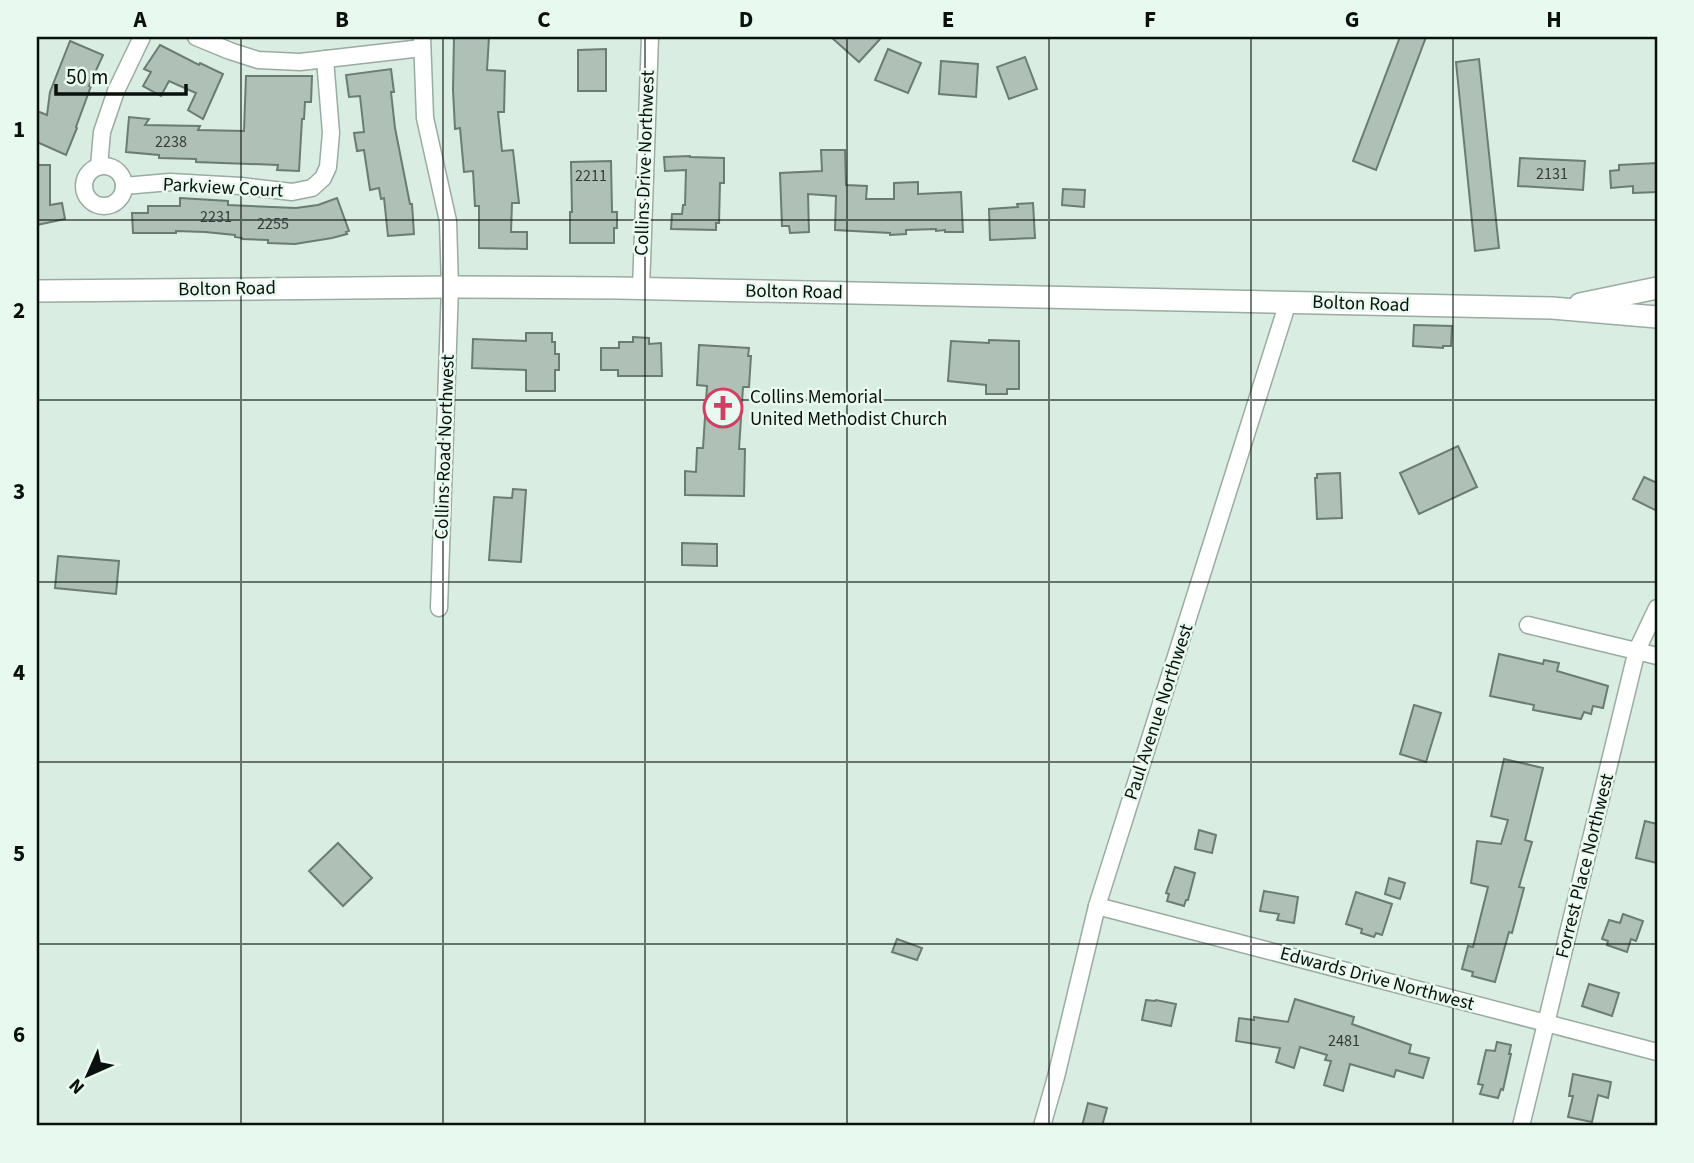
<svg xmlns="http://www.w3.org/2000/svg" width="1694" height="1163" viewBox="0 0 1694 1163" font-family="'Source Sans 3',sans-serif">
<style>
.building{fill:#afc1b7;stroke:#6b7c72;stroke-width:2}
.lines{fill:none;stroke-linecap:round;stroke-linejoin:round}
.minor-casing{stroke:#9aaba1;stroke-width:19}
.tertiary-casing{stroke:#9aaba1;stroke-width:24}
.minor{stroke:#fff;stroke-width:16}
.tertiary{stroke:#fff;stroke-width:21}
.grid{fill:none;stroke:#0a100d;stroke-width:2;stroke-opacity:0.55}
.labels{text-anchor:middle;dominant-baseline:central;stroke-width:5;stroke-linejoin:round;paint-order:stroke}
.number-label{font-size:16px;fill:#333c38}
.street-label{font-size:19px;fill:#0a100d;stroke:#e8faef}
.poi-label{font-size:19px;fill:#0a100d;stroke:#e8faef;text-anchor:start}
.neatline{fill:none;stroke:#0a100d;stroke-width:2.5}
.grid-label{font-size:23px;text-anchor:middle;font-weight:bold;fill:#0a100d}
</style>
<rect width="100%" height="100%" fill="#daede2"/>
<g class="building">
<path d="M454,37h35l-2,33 18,1 -1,41h-6l4,39 11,-1 6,53h-7l-1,29h16v17l-48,-1v-42h-4l-2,-35 -9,1 -4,-44 -5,1 -2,-39z"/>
<path d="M831,37h51l-23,25z"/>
<path d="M1400,37h26l-50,133 -23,-9z"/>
<path d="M70,41l33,14 -14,31h2l-15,41 1,1 -11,27 -29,-13v-31l10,4 3,-23z"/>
<path d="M160,45l39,20 1,-2 23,11 -20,45 -15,-9 8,-17 -27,-12 -8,15 -18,-10 8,-14 -7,-3z"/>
<path d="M606,49v42h-28v-41z"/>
<path d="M888,49l33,14 -13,30 -33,-13z"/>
<path d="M1025,57l12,32 -28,10 -12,-32z"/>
<path d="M1479,59l20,189 -24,3 -19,-189z"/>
<path d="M941,61l37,3 -2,33 -37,-3z"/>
<path d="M391,69l3,23h-3l4,36 15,76h2l2,30 -26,2 -4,-38 -3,1 -2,-11 -9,2 -6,-40 -7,1 -3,-18 10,-1 -4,-36 -11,1 -3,-22z"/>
<path d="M246,76h66l-1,26h-6l-1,17h-2l-3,52 -22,-1 1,-5 -82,-3v-3l-37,-1v-3l-33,-3 3,-35 20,2 -4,6 55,1 -2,4 46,1z"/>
<path d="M821,150h24l1,35 21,1 -1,13h28v-16l24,-1v12l43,-2 2,40h-18v-2l-9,1v-2l-30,1v4l-16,1v-2l-55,-3 1,-34 -28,-2 1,38 -19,1 -1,-7h-7l-2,-53 42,-2z"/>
<path d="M690,156v1l34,1v25h-4l-1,40h-3v7l-45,-1 1,-15h10l1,-9h2l1,-35 -21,1 -1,-14z"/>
<path d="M1520,158l65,3 -2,29 -65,-4z"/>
<path d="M611,161l1,51h5v16h-3v15h-44v-31h2l-1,-50z"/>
<path d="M1657,163v29l-24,1v-7l-22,2 -1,-17 9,-1v-5z"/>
<path d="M37,165h13v40l12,-2 3,16 -28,6z"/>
<path d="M1063,189l22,1 -1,17 -22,-2z"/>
<path d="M180,198l48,3v4l68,3 22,-3 19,-7 12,33 -3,1 1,2 -15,4 -37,6 -27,-1v-3l-26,-1v-1l-7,-1v-2l-30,-3 -29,-1v2h-43l-1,-20h16v-7h32z"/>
<path d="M1033,203l2,35 -45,2 -1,-31 29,-2 -1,-3z"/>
<path d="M1414,325l38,1 -1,20h-8v2l-30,-2z"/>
<path d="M526,333h26v9h3v12h4v16h-4v21h-29v-21l-54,-2 1,-29 53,2z"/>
<path d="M633,337l16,1v6l12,-1 1,33h-44v-6h-17v-22h18v-6h14z"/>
<path d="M989,340l30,1v48h-12v5h-21v-9l-38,-4 3,-40 38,2z"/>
<path d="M699,345l50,3 -1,8h3l-2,31h-6l-4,62h6l-1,47 -59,-1v-24l11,1 1,-24h6l4,-62 -10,-1z"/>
<path d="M1458,446l19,41 -58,27 -19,-41z"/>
<path d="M1340,473l2,45 -25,1 -2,-41h2v-4z"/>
<path d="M1644,477l13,6v28l-24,-12z"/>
<path d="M513,489l13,1 -5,72 -32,-2 5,-63 18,1z"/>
<path d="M682,543l35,1v22l-35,-1z"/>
<path d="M58,556l61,5 -3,33 -61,-6z"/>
<path d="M1499,654l44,10 1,-4 15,3 -2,8 51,15 -5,22 -10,-2 -2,8 -7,-2 -3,7 -48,-9 1,-5 -44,-9z"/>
<path d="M1414,705l27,8 -15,49 -26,-8z"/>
<path d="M1504,759l39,9 -18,72 7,2 -13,45 5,1 -12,45 -3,-1 -14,50 -23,-6 1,-4 -11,-3 6,-23 5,1 15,-60 -17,-4 6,-42 24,3 7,-24 -17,-4z"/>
<path d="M1645,821l12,3v39l-21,-5z"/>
<path d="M1199,830l17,5 -4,18 -17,-4z"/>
<path d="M338,843l34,35 -29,28 -34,-35z"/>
<path d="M1175,867l20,6 -7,27h-2l-2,6 -17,-5 2,-7 -3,-1z"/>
<path d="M1389,878l16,5 -5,16 -15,-5z"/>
<path d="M1264,891l34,6 -4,26 -17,-3 2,-6 -19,-3z"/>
<path d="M1356,892l36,12 -10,31 -6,-2 -2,4 -13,-4 1,-4 -16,-5z"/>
<path d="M1623,914l20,7 -7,20 -5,-2 -4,13 -20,-7 1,-4 -6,-2 7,-19 11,3z"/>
<path d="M897,939l25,9 -5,12 -25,-8z"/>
<path d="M1589,984l30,9 -7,23 -30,-10z"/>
<path d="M1295,999l59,18 -2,7 59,21 -2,8 20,5 -6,20 -27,-8 -2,7 -44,-13 -7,27 -19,-6 7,-24 -6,-1 2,-5 -27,-8 -6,21 -18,-6 4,-14 -44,-7 3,-23 15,2v-3l34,5z"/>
<path d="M1146,1000l9,1 1,-1 20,4 -5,22 -29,-6z"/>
<path d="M1497,1042l14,3 -2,9h2l-8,36 -2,-1 -3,9 -18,-4 3,-9 -5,-1 8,-34 9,1z"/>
<path d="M1573,1074l38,8 -3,16 -10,-3 -6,27 -24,-5 5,-21h-4z"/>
<path d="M1088,1103l19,5 -5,18h-20z"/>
</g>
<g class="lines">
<defs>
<g id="minor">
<path d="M196,37l34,14 28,9 42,2 122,-14"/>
<path d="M422,37l3,81 23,103 2,66 -11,321"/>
<circle cx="104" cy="186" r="20"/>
<path d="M99,166l3,-34 14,-41 26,-54"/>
<path d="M124,186l46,-4 71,4 51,6 20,-4 11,-10 5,-11 3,-34 -6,-74"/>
<path d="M641,289l9,-252"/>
<path d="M1528,625l129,31"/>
<path d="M1097,906l560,146"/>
<path d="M1042,1126l14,-49 41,-171 191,-604"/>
<path d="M1521,1126l116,-476 20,-42"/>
</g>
<g id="tertiary">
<path d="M37,291l413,-4 168,1 934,20 105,9"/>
<path d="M1580,304l77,-16"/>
</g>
</defs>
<use href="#minor" class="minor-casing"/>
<use href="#tertiary" class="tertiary-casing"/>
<use href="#minor" class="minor"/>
<use href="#tertiary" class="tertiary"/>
</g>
<path class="grid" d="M241,37v1089M443,37v1089M645,37v1089M847,37v1089M1049,37v1089M1251,37v1089M1453,37v1089M37,220h1620M37,400h1620M37,582h1620M37,762h1620M37,944h1620"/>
<defs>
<symbol id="church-ring" viewBox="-11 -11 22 22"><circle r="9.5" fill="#e8faef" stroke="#d04064" stroke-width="1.5"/><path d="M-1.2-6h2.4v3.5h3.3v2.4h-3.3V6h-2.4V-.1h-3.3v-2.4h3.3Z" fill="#d04064"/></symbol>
</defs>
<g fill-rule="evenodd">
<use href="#church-ring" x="701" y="386" width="44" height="44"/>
</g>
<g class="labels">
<g class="number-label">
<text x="171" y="142">2238</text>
<text x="1552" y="174">2131</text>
<text x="591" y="176">2211</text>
<text x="216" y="217">2231</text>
<text x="273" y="224">2255</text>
<text x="1344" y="1041">2481</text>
</g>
<g class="street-label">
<text transform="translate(645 163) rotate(-88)">Collins Drive Northwest</text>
<text transform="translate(223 188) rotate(3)">Parkview Court</text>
<text transform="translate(227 289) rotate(-1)">Bolton Road</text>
<text transform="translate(794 292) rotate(1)">Bolton Road</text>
<text transform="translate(1361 304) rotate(2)">Bolton Road</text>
<text transform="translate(445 447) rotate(-88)">Collins Road Northwest</text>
<text transform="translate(1159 712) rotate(-72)">Paul Avenue Northwest</text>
<text transform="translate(1585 866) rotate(-76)">Forrest Place Northwest</text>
<text transform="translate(1377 979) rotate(15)">Edwards Drive Northwest</text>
</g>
<g class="poi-label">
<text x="750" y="397">Collins Memorial<tspan x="750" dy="22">United Methodist Church</tspan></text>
</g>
</g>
<rect width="1694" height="1163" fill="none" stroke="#e8faef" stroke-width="77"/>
<g transform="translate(88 1075) rotate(225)" stroke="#e8faef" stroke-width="5" paint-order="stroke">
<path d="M0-5L12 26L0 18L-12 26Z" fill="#0a100d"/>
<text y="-10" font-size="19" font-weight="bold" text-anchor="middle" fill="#0a100d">N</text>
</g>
<path d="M56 84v10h130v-10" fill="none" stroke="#0a100d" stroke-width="3.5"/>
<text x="66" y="84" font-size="21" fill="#0a100d" stroke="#e8faef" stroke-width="5" paint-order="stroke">50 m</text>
<rect x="38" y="38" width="1618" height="1086" class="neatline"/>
<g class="grid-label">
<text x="140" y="27">A</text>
<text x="342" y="27">B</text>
<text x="544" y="27">C</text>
<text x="746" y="27">D</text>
<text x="948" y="27">E</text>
<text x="1150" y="27">F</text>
<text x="1352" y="27">G</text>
<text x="1554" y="27">H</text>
<text x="19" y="137">1</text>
<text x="19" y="318">2</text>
<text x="19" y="499">3</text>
<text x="19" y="680">4</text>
<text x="19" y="861">5</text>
<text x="19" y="1042">6</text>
</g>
</svg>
